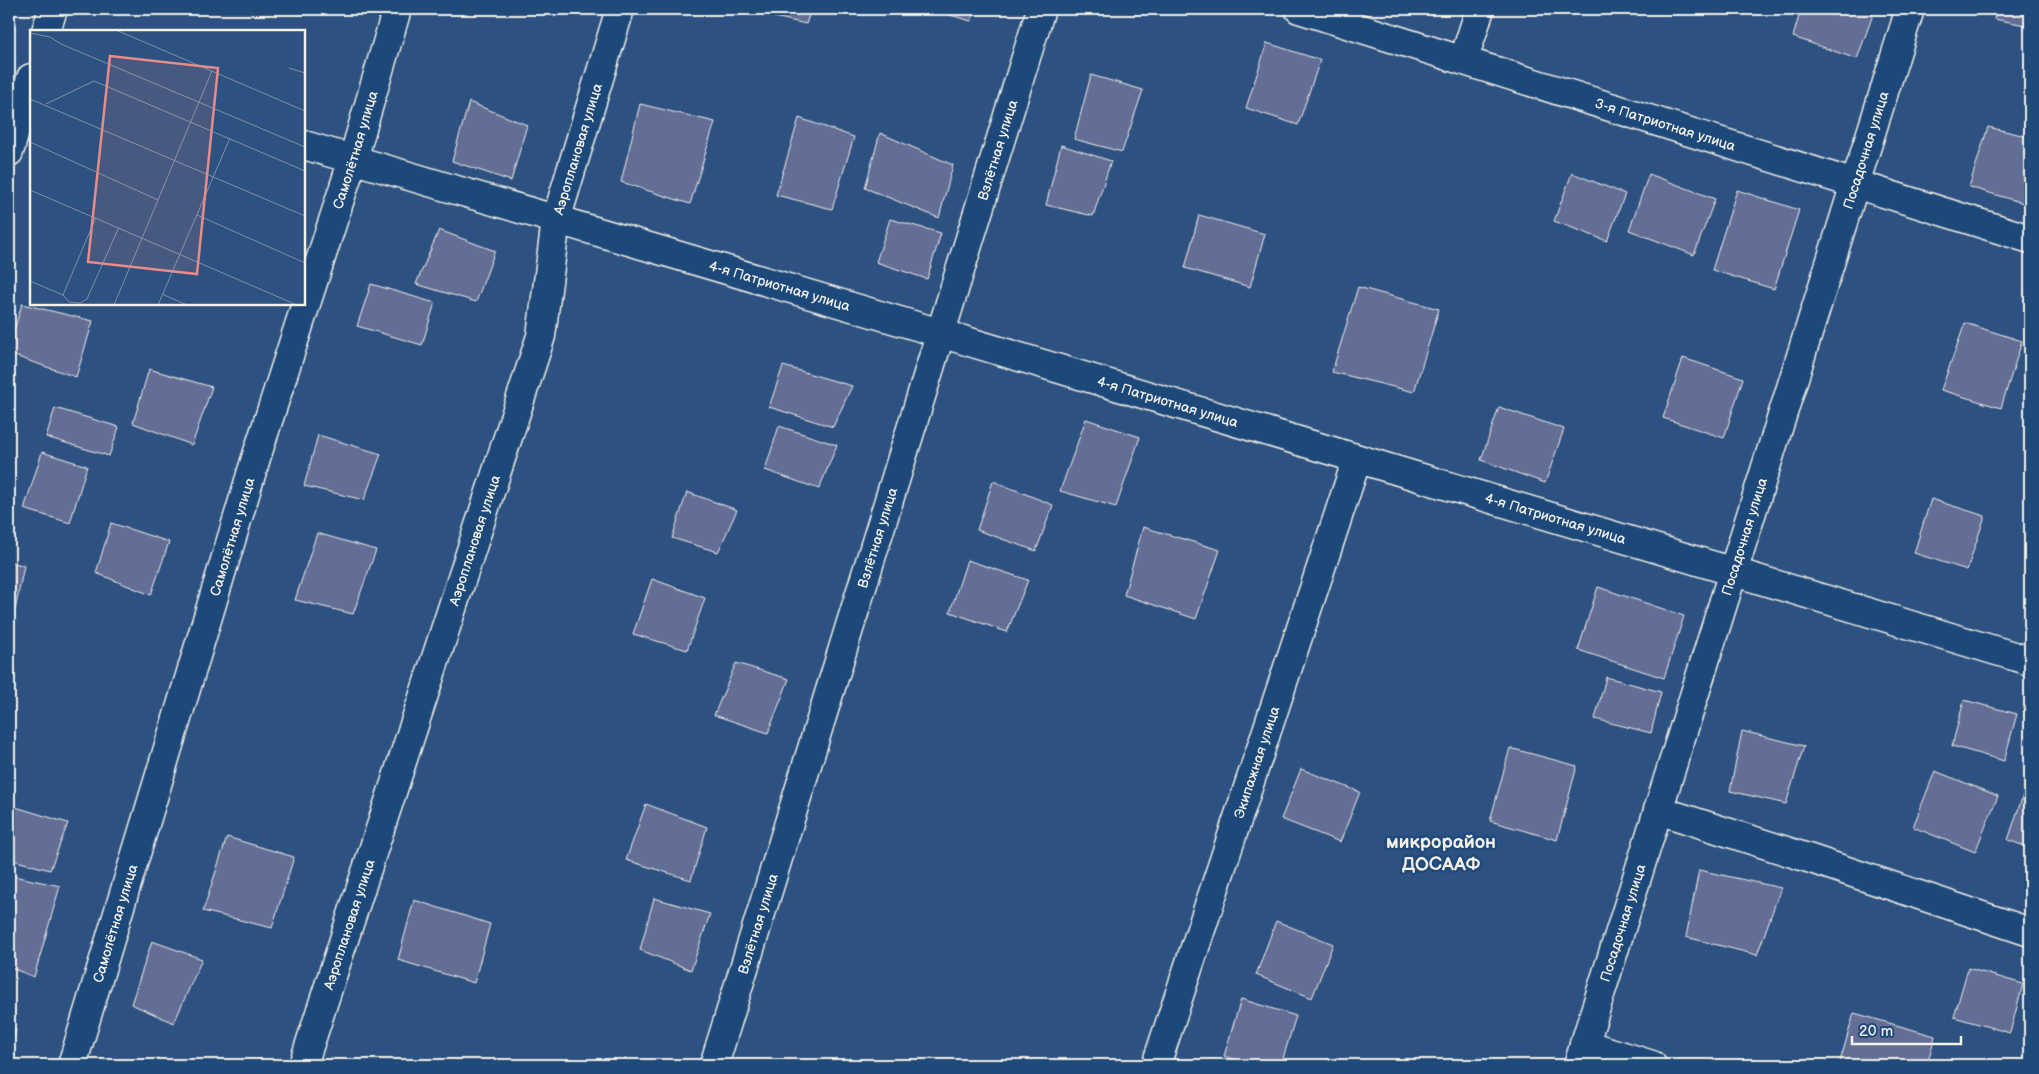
<svg xmlns="http://www.w3.org/2000/svg" width="2039" height="1074" viewBox="0 0 2039 1074" font-family="'Balsamiq Sans',sans-serif">
<style>
.building{fill:#646e97;stroke:#f4f1e8}
.lines{fill:none;stroke-linecap:round;stroke-linejoin:round}
.street-casing{stroke:#f4f1e8;stroke-width:31}
.street{stroke:#1f4a7a;stroke-width:28}
.labels{text-anchor:middle;dominant-baseline:central;stroke-width:5;stroke-linejoin:round;paint-order:stroke}
.street-label{font-size:14px;fill:#f4f1e8;stroke:#1f4a7a}
.district-label{font-size:19px;font-weight:bold;fill:#f4f1e8;stroke:#1f4a7a}
.inset-road{fill:none;stroke:#7d91aa;stroke-width:1}
.view{fill:#e58c88;fill-opacity:0.15;stroke:#e58c88;stroke-width:2.5}
.inset-edge{fill:none;stroke:#f4f1e8;stroke-width:2.5}
</style>
<rect width="100%" height="100%" fill="#2d5180"/>
<filter id="ink" filterUnits="userSpaceOnUse"><feTurbulence type="fractalNoise" baseFrequency=".02" numOctaves="2"/><feDisplacementMap in="SourceGraphic" scale="10" xChannelSelector="R" yChannelSelector="G"/><feConvolveMatrix kernelMatrix="1 2 1 2 8 2 1 2 1" color-interpolation-filters="sRGB"/></filter>
<g filter="url(#ink)">
<g class="building">
<path d="M752,9h59l-5,15 -55,-12z"/>
<path d="M929,9h46l-4,12z"/>
<path d="M1801,9h74l-18,50 -64,-22z"/>
<path d="M1997,9h33v17l-36,-7z"/>
<path d="M1267,43l53,17 -22,65 -52,-17z"/>
<path d="M1091,75l52,15 -21,62 -48,-13z"/>
<path d="M469,102l58,23 -16,56 -59,-20z"/>
<path d="M640,104l75,18 -25,82 -69,-22z"/>
<path d="M799,118l55,19 -22,72 -56,-14z"/>
<path d="M1988,127l42,10v68l-61,-18z"/>
<path d="M880,133l73,32 -14,53 -74,-30z"/>
<path d="M1061,145l50,16 -18,55 -47,-11z"/>
<path d="M1572,173l53,21 -18,47 -53,-20z"/>
<path d="M1649,174l66,25 -21,56 -65,-25z"/>
<path d="M1737,190l62,20 -25,79 -62,-19z"/>
<path d="M1199,215l66,19 -15,53 -65,-19z"/>
<path d="M890,219l51,14 -14,46 -51,-17z"/>
<path d="M439,230l56,21 -19,51 -60,-18z"/>
<path d="M371,284l64,19 -13,42 -65,-19z"/>
<path d="M1358,287l81,22 -25,83 -82,-20z"/>
<path d="M22,304l71,17 -17,56 -67,-23v-7z"/>
<path d="M1965,323l57,18 -21,67 -60,-18z"/>
<path d="M1683,358l60,20 -19,60 -61,-20z"/>
<path d="M783,366l69,20 -19,41 -64,-20z"/>
<path d="M149,369l63,18 -20,58 -59,-22z"/>
<path d="M1499,407l65,22 -19,54 -64,-23z"/>
<path d="M55,408l64,19 -10,29 -63,-19z"/>
<path d="M1086,419l54,18 -24,70 -56,-16z"/>
<path d="M779,426l58,19 -18,44 -54,-19z"/>
<path d="M318,435l63,19 -17,46 -60,-14z"/>
<path d="M42,452l45,14 -17,57 -46,-14z"/>
<path d="M993,481l60,24 -17,46 -59,-21z"/>
<path d="M687,492l50,18 -19,42 -46,-14z"/>
<path d="M1931,499l54,17 -18,54 -53,-17z"/>
<path d="M111,523l58,19 -18,53 -55,-22z"/>
<path d="M1143,527l77,23 -24,69 -72,-24z"/>
<path d="M317,533l59,17 -23,64 -58,-14z"/>
<path d="M967,560l61,20 -21,52 -57,-20z"/>
<path d="M9,561l15,5 -13,64 -2,-1z"/>
<path d="M652,579l53,19 -18,52 -54,-16z"/>
<path d="M1598,587l86,29 -20,62 -86,-28z"/>
<path d="M736,663l53,16 -21,54 -54,-18z"/>
<path d="M1606,677l55,15 -10,41 -56,-14z"/>
<path d="M1964,700l53,14 -13,47 -52,-15z"/>
<path d="M1742,731l62,15 -18,58 -56,-13z"/>
<path d="M1510,748l67,18 -20,74 -67,-19z"/>
<path d="M1301,769l59,23 -20,50 -59,-23z"/>
<path d="M1935,771l63,25 -23,56 -62,-25z"/>
<path d="M2023,795l7,2v51l-22,-8z"/>
<path d="M646,804l61,23 -16,53 -65,-20z"/>
<path d="M9,805l59,18 -18,47 -41,-11z"/>
<path d="M227,837l67,20 -22,71 -69,-17z"/>
<path d="M1699,870l82,18 -24,67 -71,-18z"/>
<path d="M9,875l51,11 -26,91 -25,-10z"/>
<path d="M654,898l56,16 -19,56 -51,-20z"/>
<path d="M414,900l76,24 -16,59 -76,-23z"/>
<path d="M1276,921l57,23 -21,54 -56,-23z"/>
<path d="M152,941l50,18 -28,64 -43,-19z"/>
<path d="M1968,968l55,16 -13,49 -56,-16z"/>
<path d="M1241,999l55,17 -15,49h-29l-28,-9z"/>
<path d="M1854,1013l81,23 -8,29h-88z"/>
<path d="M9,1029l7,1 -7,25z"/>
<path d="M2017,1060l13,5h-14z"/>
</g>
<g class="lines">
<defs>
<g id="street">
<path id="s1" d="M1299,9l731,230"/>
<path d="M46,31l7,-22"/>
<path d="M1464,59l16,-50"/>
<path id="s2" d="M304,145l636,188 1090,328"/>
<path d="M9,152l22,-74"/>
<path d="M1658,810l153,49 219,73"/>
<path d="M1584,1044l68,21"/>
<path id="s3" d="M72,1065l184,-607 97,-299 44,-150"/>
<path id="s4" d="M303,1065l238,-729 15,-116 64,-211"/>
<path id="s5" d="M714,1065l327,-1056"/>
<path id="s6" d="M1156,1065l201,-606"/>
<path id="s7" d="M1578,1065l332,-1056"/>
</g>
</defs>
<use href="#street" class="street-casing"/>
<use href="#street" class="street"/>
</g>
</g>
<g class="labels">
<g class="street-label">
<text stroke="none"><textPath href="#s1" startOffset="384">3-я Патриотная улица</textPath></text>
<text stroke="none"><textPath href="#s3" startOffset="958">Самолётная улица</textPath></text>
<text stroke="none"><textPath href="#s4" startOffset="958">Аэроплановая улица</textPath></text>
<text stroke="none"><textPath href="#s5" startOffset="958">Взлётная улица</textPath></text>
<text stroke="none"><textPath href="#s7" startOffset="959">Посадочная улица</textPath></text>
<text stroke="none"><textPath href="#s2" startOffset="496">4-я Патриотная улица</textPath></text>
<text stroke="none"><textPath href="#s2" startOffset="901">4-я Патриотная улица</textPath></text>
<text stroke="none"><textPath href="#s2" startOffset="1306">4-я Патриотная улица</textPath></text>
<text stroke="none"><textPath href="#s3" startOffset="552">Самолётная улица</textPath></text>
<text stroke="none"><textPath href="#s5" startOffset="552">Взлётная улица</textPath></text>
<text stroke="none"><textPath href="#s7" startOffset="554">Посадочная улица</textPath></text>
<text stroke="none"><textPath href="#s4" startOffset="552">Аэроплановая улица</textPath></text>
<text stroke="none"><textPath href="#s6" startOffset="319">Экипажная улица</textPath></text>
<text stroke="none"><textPath href="#s7" startOffset="149">Посадочная улица</textPath></text>
<text stroke="none"><textPath href="#s3" startOffset="148">Самолётная улица</textPath></text>
<text stroke="none"><textPath href="#s5" startOffset="148">Взлётная улица</textPath></text>
<text stroke="none"><textPath href="#s4" startOffset="148">Аэроплановая улица</textPath></text>
</g>
<g class="district-label">
<text x="1441" y="842">микрорайон<tspan x="1441" dy="22">ДОСААФ</tspan></text>
</g>
</g>
<g transform="translate(30 30)">
<rect width="275" height="275" fill="#2d5180"/>
<path class="inset-road" d="M86,0l189,81M0,3l20,4 11,7 244,103M259,38l16,5M0,69l275,117M16,74l48,-23 211,90M0,112l128,58M0,160l267,115M167,185l108,48M0,251l33,14M132,264l25,11M33,265l6,7 11,1 7,-4 32,-72M33,265l33,-78M84,275l98,-234M128,275l72,-167"/>
<path class="view" d="M80,26l108,12 -21,206 -109,-12z"/>
<rect width="275" height="275" class="inset-edge"/>
</g>
<rect width="2039" height="1074" fill="none" stroke="#1f4a7a" stroke-width="30"/>
<rect x="15" y="15" width="2009" height="1044" fill="none" stroke="#f4f1e8" stroke-width="2" filter="url(#ink)"/>
<path d="M1852 1036v8h109v-8" fill="none" stroke="#f4f1e8" stroke-width="2.5"/>
<text x="1859" y="1036" font-size="15" fill="#f4f1e8" stroke="#1f4a7a" stroke-width="4" paint-order="stroke">20 m</text>
</svg>
